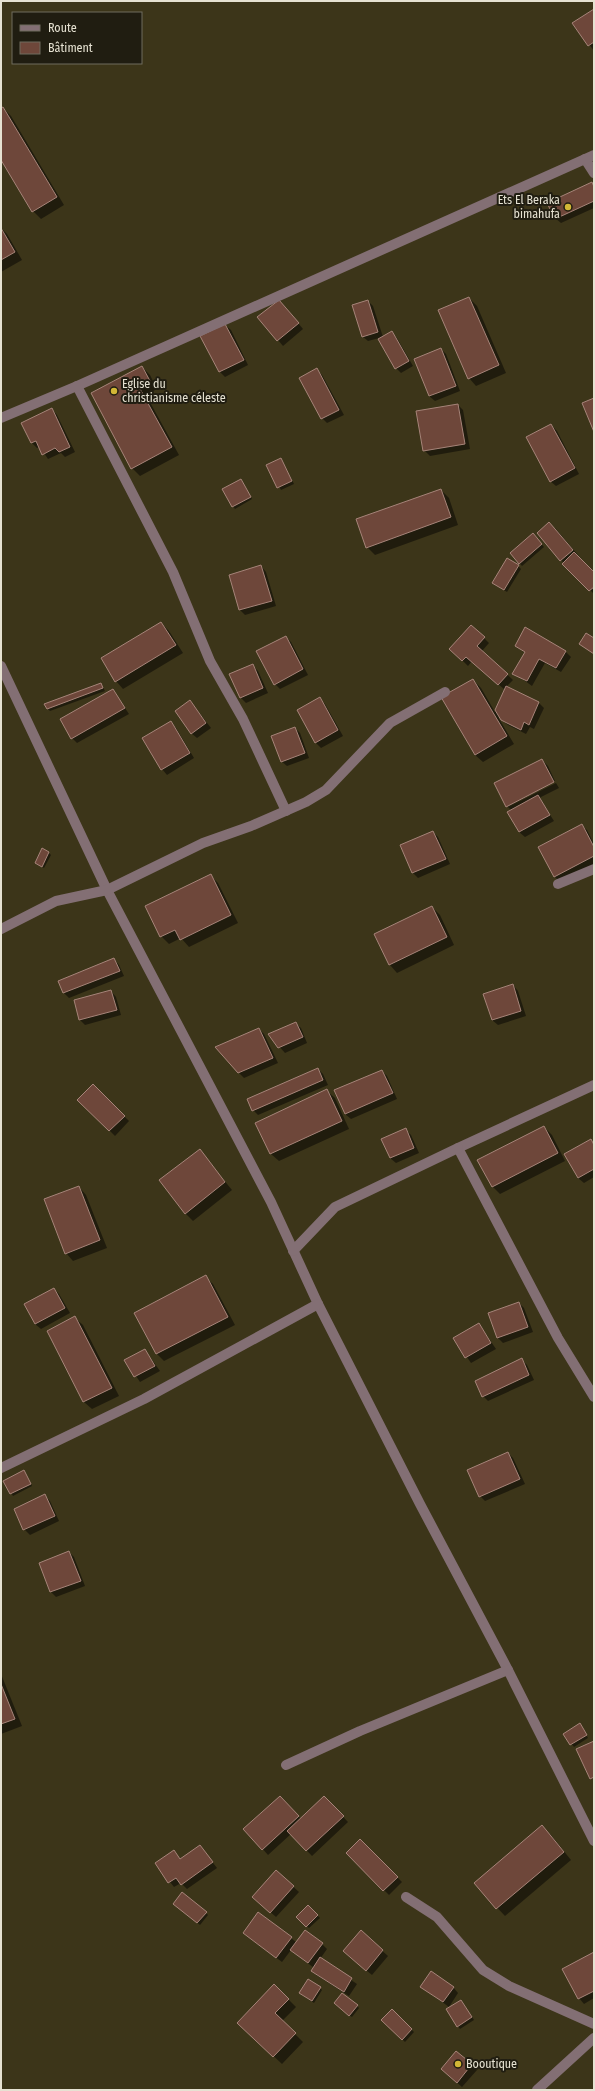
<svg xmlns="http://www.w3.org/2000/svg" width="595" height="2091" viewBox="0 0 595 2091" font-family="'Fira Sans Condensed',sans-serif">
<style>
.shadow{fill:#0007}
.building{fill:#6e473a;stroke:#a68479}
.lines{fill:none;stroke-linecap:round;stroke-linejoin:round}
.minor{stroke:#836f74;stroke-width:10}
.poi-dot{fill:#d2b736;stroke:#201d11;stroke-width:1.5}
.labels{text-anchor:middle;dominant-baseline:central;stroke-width:4;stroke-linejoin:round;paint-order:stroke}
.poi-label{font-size:12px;fill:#e6e2d2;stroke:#201d11;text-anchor:start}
</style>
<rect width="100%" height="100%" fill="#3c3519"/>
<g class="shadow">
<path d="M594,9v42l-20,-28z"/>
<path d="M3,108l8,8 53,89 -23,14 -8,-8 -32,-53v-48z"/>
<path d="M592,184l2,2v22l-33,15 -6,-5z"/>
<path d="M1,228l6,6 15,26 -21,12z"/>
<path d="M469,298l8,8 29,67 -30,13 -7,-8z"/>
<path d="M368,301l5,5 10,31 -15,4 -6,-5z"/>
<path d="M284,306l19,23 -20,17 -5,-6z"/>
<path d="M225,325l6,5 17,35 -23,12 -5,-5z"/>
<path d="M392,333l5,5 16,28 -12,7 -5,-5z"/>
<path d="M441,349l5,5 14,37 -25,10 -6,-5z"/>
<path d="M142,367l8,8 7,14 -11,6 33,60 -39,21 -8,-8 -40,-75z"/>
<path d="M317,370l5,5 22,40 -17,8 -5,-5z"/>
<path d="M458,405l5,5 7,39 -40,7 -6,-6z"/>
<path d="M52,409l5,6 18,37 -10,5 -4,-4 -13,6 -8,-12 -3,1 -5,-5z"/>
<path d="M551,425l6,6 22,43 -23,12 -6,-5z"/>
<path d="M281,459l13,25 -13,6 -13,-25z"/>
<path d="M241,480l11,19 -17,10 -2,-3z"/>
<path d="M441,490l8,8 9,27 -83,30 -8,-8z"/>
<path d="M555,528l39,46v20l-33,-34z"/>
<path d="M535,537l9,10 -22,19 -11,-13z"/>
<path d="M261,566l5,6 10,34 -31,9 -5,-5z"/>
<path d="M518,566l3,3 -14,23 -11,-7z"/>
<path d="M161,623l8,8 14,22 -60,36 -7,-8z"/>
<path d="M286,637l5,5 17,33 -28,14 -5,-5z"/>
<path d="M484,638l5,5 -7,8 31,29 -7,7 33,16 5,5 -10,21 -4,-2 -4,7 -18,-9 -10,-8 16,27 -31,18 -8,-7 -2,-75 8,8 14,24 10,-22 -33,-29 -4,5 -12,-12z"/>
<path d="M516,646l49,5 6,6 -10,15 -16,-9 -13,23 -18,-13 11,-20z"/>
<path d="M253,666l5,5 10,22 -22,10 -5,-5z"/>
<path d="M101,684l4,7 -55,20 -3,-3z"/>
<path d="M113,690l16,24 -52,29 -5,-5z"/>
<path d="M320,699l5,5 18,32 -22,12 -5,-5 -18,-32z"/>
<path d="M190,701l21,27 -14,10 -6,-5z"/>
<path d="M171,723l5,5 18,30 -27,17 -5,-6z"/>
<path d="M295,728l5,5 9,25 -22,8 -6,-5z"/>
<path d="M542,760l6,6 7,15 -47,26 -12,-23z"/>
<path d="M556,783l3,5 -20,10 15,23 -29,16 -6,-5 -7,-21 -4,-4z"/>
<path d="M581,825l6,5 7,14v20l-34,18 -5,-5 -16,-30z"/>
<path d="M433,832l5,5 12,27 -32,14 -5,-5 -12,-27z"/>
<path d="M49,853l2,2 -7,13 -8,-5z"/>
<path d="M210,875l8,8 20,40 -49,24 -8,-9 -12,6 -8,-8z"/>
<path d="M432,907l8,8 14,30 -57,28 -7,-8 -15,-30z"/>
<path d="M114,959l5,6 5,11 -55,22 -5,-5z"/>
<path d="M513,985l5,6 8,25 -28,9 -6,-5z"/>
<path d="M111,991l5,6 5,18 -36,10 -5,-5 -5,-19z"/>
<path d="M295,1023l6,5 6,15 -22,10 -16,-18z"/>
<path d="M259,1029l5,5 14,29 -34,15 -5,-5z"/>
<path d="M318,1069l5,5 5,11 -70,30 -5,-5z"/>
<path d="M382,1071l5,5 10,23 -46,20 -6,-5z"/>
<path d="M93,1086l36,35 -14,15 -36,-36z"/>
<path d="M327,1091l8,7 14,31 -70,32 -8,-7 -14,-31z"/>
<path d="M544,1127l8,8 13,26 -65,33 -8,-8z"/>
<path d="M405,1129l6,6 8,18 -23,10 -6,-5z"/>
<path d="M591,1140l3,4v33l-10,6 -6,-5z"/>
<path d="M199,1150l33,40 -39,31 -8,-8z"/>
<path d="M79,1187l7,8 21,53 -34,13 -7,-8z"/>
<path d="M205,1277l8,7 22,41 -71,36 -7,-7z"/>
<path d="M54,1289l5,5 11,19 -29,16 -6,-5z"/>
<path d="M519,1303l5,5 9,24 -30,11 -5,-5 -9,-24z"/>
<path d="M75,1318l8,7 36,71 -27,13 -8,-7 -36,-70z"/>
<path d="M479,1324l17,25 -25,14 -17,-25z"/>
<path d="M145,1350l15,21 -20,11 -14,-21z"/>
<path d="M522,1360l5,5 7,15 -46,21 -5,-5z"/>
<path d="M508,1453l5,5 12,26 -40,17 -5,-5z"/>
<path d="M26,1474l6,12 -19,10 -9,-15z"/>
<path d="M45,1496l5,5 9,20 -29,14 -6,-6z"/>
<path d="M69,1552l5,5 11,29 -29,11 -5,-5 -11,-29z"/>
<path d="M1,1674l21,52 -21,8z"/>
<path d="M582,1727l6,11 -14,9 -10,-13z"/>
<path d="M324,1797l24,25 -36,34 -21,-22 -23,21 -23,-26 40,-27 16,17z"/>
<path d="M550,1834l21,26 -66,56 -30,-32z"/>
<path d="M360,1840l42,42 -13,13 -42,-42z"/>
<path d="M200,1846l17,22 -30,21 -6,-6 -7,4 -18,-23 18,-13 7,9z"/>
<path d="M277,1872l22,20 -23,25 -17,-15z"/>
<path d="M177,1906l29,7 2,2 -8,10z"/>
<path d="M308,1907l12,11 -11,10 -11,-11z"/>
<path d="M361,1932l27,24 -16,19 -23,-19z"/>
<path d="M250,1938h41l6,5 25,1 5,5 -7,10 37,25 -8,12 -31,-20 -6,-5 2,-3 -23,-18 -9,12z"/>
<path d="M594,1953v45l-10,6 -5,-6z"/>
<path d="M274,1985l22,22 -14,14 21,21 -21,22 -36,-34z"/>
<path d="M422,1987h31l5,6 -9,14z"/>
<path d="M320,1988l2,2 -8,13 -14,-10z"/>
<path d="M463,2003l11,17 -14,9 -2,-3z"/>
<path d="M337,2006h20l2,2 -7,9z"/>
<path d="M392,2011l22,21 -9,10 -22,-22z"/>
<path d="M456,2052l21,18 -15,17 -15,-13z"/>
</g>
<g class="building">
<path d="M594,9v33l-6,4 -16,-23z"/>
<path d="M3,107l54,90 -25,15 -31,-52v-52z"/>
<path d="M592,182l2,5v14l-39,18 -8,-16z"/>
<path d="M1,228l14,24 -14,8z"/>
<path d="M469,297l30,68 -31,14 -30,-69z"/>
<path d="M279,300l20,23 -22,18 -20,-24z"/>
<path d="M368,300l10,32 -16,5 -10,-32z"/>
<path d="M225,324l19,36 -25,12 -19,-36z"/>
<path d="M392,331l17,30 -14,8 -17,-30z"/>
<path d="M441,348l15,38 -27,10 -15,-37z"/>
<path d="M142,366l8,15 -11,6 33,60 -41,22 -40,-76z"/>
<path d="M317,368l22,42 -18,9 -22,-41z"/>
<path d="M594,398v34l-12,-29z"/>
<path d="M458,404l7,40 -42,7 -7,-40z"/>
<path d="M52,408l18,39 -11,5 -4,-4 -13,7 -6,-14 -5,2 -10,-20z"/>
<path d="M551,424l24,44 -25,14 -24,-45z"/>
<path d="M281,458l11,23 -15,7 -11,-23z"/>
<path d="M241,479l10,18 -19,10 -10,-18z"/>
<path d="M441,489l10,28 -85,31 -10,-29z"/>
<path d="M549,522l24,28 -13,11 -23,-28z"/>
<path d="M533,533l9,11 -23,20 -9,-11z"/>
<path d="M574,552l20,20v15l-5,4 -27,-27z"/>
<path d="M507,558l12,7 -15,25 -12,-7z"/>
<path d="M261,565l11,36 -33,9 -10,-35z"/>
<path d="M161,622l15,23 -61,37 -14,-24z"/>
<path d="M471,625l14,12 -8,9 31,28 -10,11 -32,-28 -4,4 -13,-12z"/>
<path d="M525,627l41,24 -10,17 -17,-9 -12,22 -15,-7 13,-22 -10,-6z"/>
<path d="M586,633l8,5v16l-15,-10z"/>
<path d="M286,636l17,33 -29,16 -18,-34z"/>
<path d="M253,664l10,24 -23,10 -11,-24z"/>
<path d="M473,679l34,57 -32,19 -34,-58z"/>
<path d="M101,683l2,5 -56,21 -3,-5z"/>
<path d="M506,686l33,16 -10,23 -5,-3 -3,8 -20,-10 -6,-10z"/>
<path d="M113,689l12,19 -54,31 -11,-20z"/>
<path d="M320,697l18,33 -23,13 -18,-33z"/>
<path d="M190,700l16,23 -15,11 -16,-23z"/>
<path d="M171,721l19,32 -29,17 -19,-32z"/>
<path d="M295,727l10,26 -24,9 -10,-26z"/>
<path d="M542,759l12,23 -48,25 -12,-24z"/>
<path d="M538,795l12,20 -31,17 -12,-20z"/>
<path d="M582,824l12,23v9l-40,21 -16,-30z"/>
<path d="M433,831l13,28 -34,14 -12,-28z"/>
<path d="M42,848l7,4 -7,15 -7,-4z"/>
<path d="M211,874l20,41 -51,25 -5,-10 -15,7 -15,-31z"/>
<path d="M432,906l15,31 -58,28 -15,-31z"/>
<path d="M114,958l6,13 -57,22 -5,-12z"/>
<path d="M513,984l8,27 -29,9 -9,-26z"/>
<path d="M111,990l6,20 -38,10 -5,-20z"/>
<path d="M296,1022l7,15 -25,11 -10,-14z"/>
<path d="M259,1028l14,30 -35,15 -23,-26z"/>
<path d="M318,1068l5,12 -71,31 -5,-12z"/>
<path d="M382,1070l11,23 -48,21 -11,-24z"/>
<path d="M93,1084l32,32 -16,15 -32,-31z"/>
<path d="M327,1089l15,32 -72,33 -15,-31z"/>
<path d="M544,1126l14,27 -66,34 -15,-27z"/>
<path d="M406,1128l8,20 -24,10 -9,-19z"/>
<path d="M591,1139l3,6v24l-16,9 -14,-24z"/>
<path d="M200,1149l25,33 -40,32 -26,-34z"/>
<path d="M79,1186l21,54 -35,14 -21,-55z"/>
<path d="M206,1275l22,42 -72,37 -22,-41z"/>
<path d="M54,1288l11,20 -30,16 -11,-20z"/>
<path d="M519,1302l9,25 -31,11 -9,-25z"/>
<path d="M75,1316l37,72 -29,14 -36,-71z"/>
<path d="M479,1323l12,20 -26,15 -12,-20z"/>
<path d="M145,1349l10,17 -21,11 -10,-17z"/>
<path d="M522,1358l7,17 -47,22 -7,-16z"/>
<path d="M508,1452l12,27 -41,18 -12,-27z"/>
<path d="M24,1470l7,14 -21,10 -7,-13z"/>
<path d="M45,1494l10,22 -32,14 -9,-21z"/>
<path d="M69,1551l12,30 -31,11 -11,-29z"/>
<path d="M1,1684l14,35 -14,5z"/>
<path d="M580,1723l7,12 -17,10 -7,-11z"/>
<path d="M594,1741v36l-4,2 -14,-30z"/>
<path d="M280,1796l19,20 -37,34 -19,-21z"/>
<path d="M324,1796l20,20 -38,35 -19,-20z"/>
<path d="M542,1825l22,27 -68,57 -22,-26z"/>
<path d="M360,1839l38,38 -15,14 -37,-38z"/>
<path d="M200,1845l13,17 -32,23 -5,-7 -8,5 -13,-20 19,-13 6,9z"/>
<path d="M276,1870l18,16 -24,27 -18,-16z"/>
<path d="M182,1892l25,20 -10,11 -24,-19z"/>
<path d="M308,1905l10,10 -12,12 -10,-10z"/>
<path d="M258,1912l34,25 -16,21 -33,-25z"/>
<path d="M305,1930l18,13 -15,20 -18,-13z"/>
<path d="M361,1930l22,20 -17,21 -23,-20z"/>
<path d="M594,1952v39l-16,8 -16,-30z"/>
<path d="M320,1957l32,21 -8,14 -33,-21z"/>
<path d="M431,1971l23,16 -11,15 -23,-15z"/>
<path d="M308,1979l13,8 -9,14 -13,-8z"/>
<path d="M274,1984l15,15 -14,14 21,20 -23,24 -36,-34z"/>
<path d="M342,1993l16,12 -9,11 -15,-13z"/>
<path d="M461,2000l11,17 -15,10 -11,-18z"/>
<path d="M392,2009l20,20 -10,11 -21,-20z"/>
<path d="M456,2051l16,13 -15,19 -16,-14z"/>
</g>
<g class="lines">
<g class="minor">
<path d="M585,159l9,14"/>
<path d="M77,386l96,186 37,89 33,58 43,92"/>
<path d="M1,418l76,-32 517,-231"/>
<path d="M1,666l106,224 164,312 47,102 102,200 88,166 86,171"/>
<path d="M558,884l36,-15"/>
<path d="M1,929l55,-28 51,-11 96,-47 48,-17 55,-24 20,-12 64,-67 55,-31"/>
<path d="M594,1085l-136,63 100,190 36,59"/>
<path d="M293,1251l42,-44 123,-59"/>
<path d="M1,1468l143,-69 174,-95"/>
<path d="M286,1765l74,-34 148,-61"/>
<path d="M406,1897l31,20 46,53 26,16 85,38"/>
<path d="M537,2090l57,-52"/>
</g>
</g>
<g class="poi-dot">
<circle cx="568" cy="207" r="4"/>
<circle cx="114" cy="391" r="4"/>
<circle cx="458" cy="2064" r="4"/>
</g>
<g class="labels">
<g class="poi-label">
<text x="560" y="200" text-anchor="end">Ets El Beraka<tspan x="560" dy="14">bimahufa</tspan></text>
<text x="122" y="384">Eglise du<tspan x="122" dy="14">christianisme céleste</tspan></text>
<text x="466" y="2064">Booutique</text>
</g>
</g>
<rect width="595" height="2091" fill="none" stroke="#e6e2d2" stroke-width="4"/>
<rect x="12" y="12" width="130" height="52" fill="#201d11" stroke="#6f6c5e"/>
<rect x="20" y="25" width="20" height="6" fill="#836f74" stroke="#6f6c5e"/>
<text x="48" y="32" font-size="12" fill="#e6e2d2">Route</text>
<rect x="20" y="42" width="20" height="12" fill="#6e473a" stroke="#6f6c5e"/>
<text x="48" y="52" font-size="12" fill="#e6e2d2">Bâtiment</text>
</svg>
